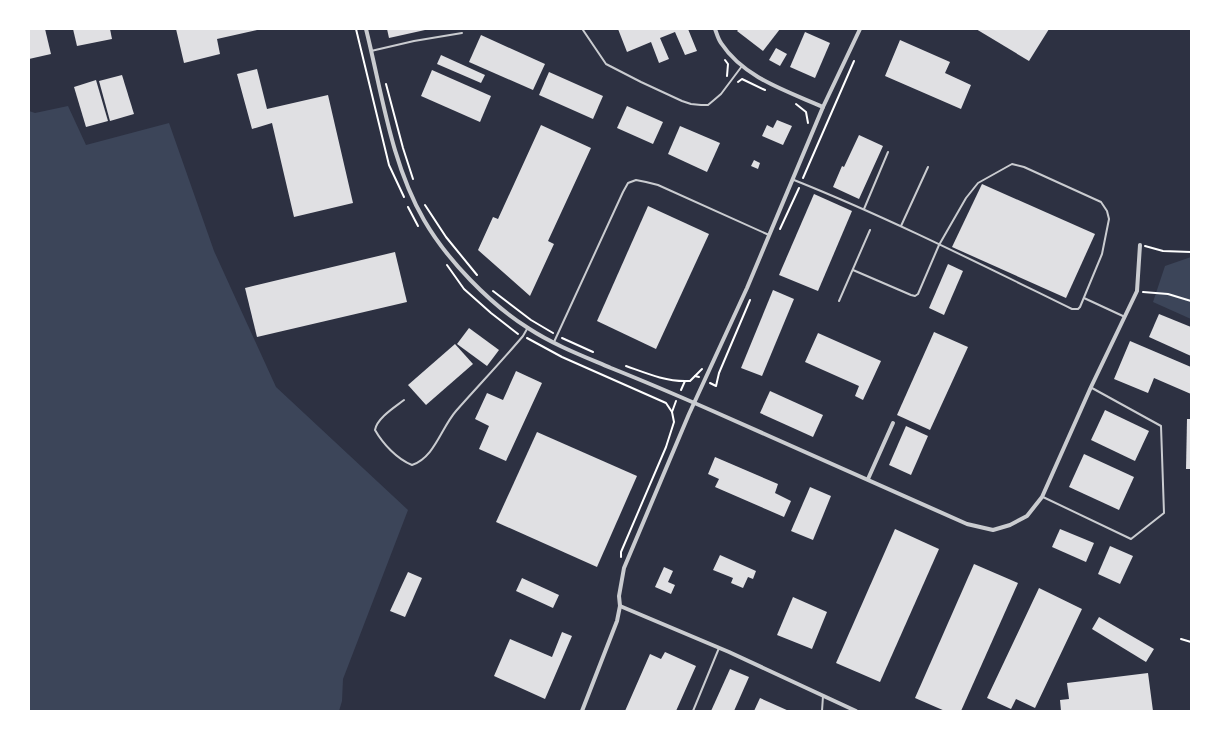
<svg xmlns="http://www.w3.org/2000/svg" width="1220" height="740" viewBox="0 0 1220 740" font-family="Montserrat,sans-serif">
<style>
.green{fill:#3c4559}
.building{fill:#e0e0e3}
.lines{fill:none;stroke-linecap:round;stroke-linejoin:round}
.path{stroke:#fff;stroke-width:2}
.service{stroke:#caccd0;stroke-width:2}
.minor{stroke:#caccd0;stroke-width:4}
</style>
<rect width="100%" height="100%" fill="#2d3142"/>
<g class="green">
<path d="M68,106l18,39 83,-22 45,128 62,136 132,123 -65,169 -1,22 -3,10h-310v-600l6,2z"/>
<path d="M1191,257v62l-38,-17 12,-36z"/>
</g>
<g class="building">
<path d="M29,29h16l6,25 -22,5z"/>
<path d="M73,29h37l2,10 -35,7z"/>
<path d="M176,29h81v1l-40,9 3,15 -36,9z"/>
<path d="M387,29h38v1l-36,8z"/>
<path d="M618,29h70l9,22 -12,4 -10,-23 -15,6 9,21 -10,4 -8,-21 -24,10z"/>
<path d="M739,29h41l-17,22 -26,-20z"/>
<path d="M976,29h73l-20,32z"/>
<path d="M805,32l25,11 -15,35 -25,-11z"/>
<path d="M481,35l64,29 -12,26 -64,-28z"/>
<path d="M900,40l50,22 -5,11 26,12 -10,24 -76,-33z"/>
<path d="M776,48l11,6 -7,12 -11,-6z"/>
<path d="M441,55l44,20 -4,8 -44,-19z"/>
<path d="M257,69l10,40 61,-14 25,108 -59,14 -22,-94 -20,6 -15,-55z"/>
<path d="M432,70l59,26 -11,26 -59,-26z"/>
<path d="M549,72l54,24 -10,23 -54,-24z"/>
<path d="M122,75l12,39 -24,7 -11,-40z"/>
<path d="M96,80l12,41 -22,6 -12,-40z"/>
<path d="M627,106l36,16 -10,22 -36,-16z"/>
<path d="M777,120l15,6 -9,19 -21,-9 5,-11 6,3z"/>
<path d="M541,125l50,23 -43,93 6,3 -24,52 -52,-46 15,-33 5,2z"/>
<path d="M680,126l40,17 -13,29 -39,-18z"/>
<path d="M859,135l24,11 -24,53 -26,-12 9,-21 2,1z"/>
<path d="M754,160l6,3 -2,6 -7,-3z"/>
<path d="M982,184l113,50 -29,64 -114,-51z"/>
<path d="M814,194l38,17 -34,80 -39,-16z"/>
<path d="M648,206l61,28 -53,115 -59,-28z"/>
<path d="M395,252l12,50 -150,35 -12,-49z"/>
<path d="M948,264l15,7 -19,44 -15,-7z"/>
<path d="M773,290l21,9 -32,77 -21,-8z"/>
<path d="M1159,314l32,13v29l-42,-19z"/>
<path d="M469,328l30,22 -12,16 -30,-22z"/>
<path d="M934,332l34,15 -38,83 -33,-15z"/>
<path d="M818,333l63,28 -18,39 -8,-4 4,-10 -54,-24z"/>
<path d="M1130,341l61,26v27l-37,-16 -6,15 -34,-14z"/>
<path d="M455,344l18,20 -47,41 -18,-20z"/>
<path d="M516,371l26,12 -36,78 -27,-12 10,-23 -14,-7 12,-26 16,7z"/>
<path d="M770,391l53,24 -10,22 -53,-24z"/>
<path d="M1105,410l44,21 -14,30 -44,-21z"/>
<path d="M1187,419h4v50h-5z"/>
<path d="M906,426l22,10 -17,39 -22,-10z"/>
<path d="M537,432l100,44 -40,91 -101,-45z"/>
<path d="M1084,454l50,23 -15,33 -50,-23z"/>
<path d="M715,457l63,27 -3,9 16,8 -7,16 -69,-30 4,-8 -11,-5z"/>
<path d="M810,487l21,9 -18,44 -22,-9z"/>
<path d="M895,529l44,20 -59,133 -44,-19z"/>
<path d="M1060,529l34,14 -8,19 -34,-15z"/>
<path d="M1110,546l23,10 -13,28 -22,-10z"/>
<path d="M720,555l36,16 -3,8 -5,-2 -5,11 -12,-5 2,-5 -20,-8z"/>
<path d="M974,564l44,19 -57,128h-16l-30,-13z"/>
<path d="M664,567l9,4 -5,11 7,3 -4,9 -16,-7z"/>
<path d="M408,572l14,6 -17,39 -15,-6z"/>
<path d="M522,578l37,17 -6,13 -37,-17z"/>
<path d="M1039,588l43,21 -47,99 -19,-9 -5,10 -24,-11z"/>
<path d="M793,597l34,15 -15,37 -35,-14z"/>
<path d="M1099,617l55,32 -8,13 -54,-33z"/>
<path d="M562,632l10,4 -27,63 -51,-23 16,-37 42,18z"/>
<path d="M665,652l31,14 -20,45h-51l25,-57 11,5z"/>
<path d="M730,669l19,8 -15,34h-23z"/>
<path d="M1148,673l5,38h-92l-1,-11 9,-1 -2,-16z"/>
<path d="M760,698l29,13h-35z"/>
</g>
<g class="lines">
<g class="path">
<path d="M356,29l33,136 15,32"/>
<path d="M725,60l3,4 -1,12"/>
<path d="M738,82l4,-3 23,11"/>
<path d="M386,84l17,64 10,31"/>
<path d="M796,104l10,8 2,11"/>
<path d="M803,178l51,-117"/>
<path d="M425,205l21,32 31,38"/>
<path d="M408,207l10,19"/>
<path d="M780,229l19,-41"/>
<path d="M1145,246l18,5 28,1"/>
<path d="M447,265l17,24 27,24 27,21"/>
<path d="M493,291l38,29 22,13"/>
<path d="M1143,292l25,2 23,7"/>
<path d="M527,338l35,19 104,46 6,9 2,10 -8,25 -45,105v5"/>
<path d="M562,338l31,14"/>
<path d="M626,366c20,7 38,15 59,15"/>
<path d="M695,376l7,-7"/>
<path d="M710,383l6,3 3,-13 31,-73"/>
<path d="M681,390l4,-9h5l5,-5 4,1"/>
<path d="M672,412l4,-11"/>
<path d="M1181,639l10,3"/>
</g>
<g class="service">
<path d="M583,30l23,34 35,18 41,19 9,3 10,1h7l6,-5 7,-6 21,-28"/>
<path d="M371,51l43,-10 48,-8"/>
<path d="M794,180c95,38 186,84 278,129h6l2,-2 22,-53 7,-35 -2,-8 -6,-9 -77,-35 -12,-3 -34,19 -12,15 -27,47 -21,49 -3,2 -4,-1 -58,-25"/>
<path d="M864,209l24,-57"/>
<path d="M901,226l27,-59"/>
<path d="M1084,298l41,19"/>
<path d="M839,301l31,-71"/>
<path d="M554,342l69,-150 5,-9 8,-3 10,2 12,3 111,50"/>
<path d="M404,400c-9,7 -27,18 -29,30 8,14 22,29 37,35 23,-8 29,-37 44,-54 22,-25 45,-49 67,-75l4,-7"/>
<path d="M1043,497l88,42 33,-26 -3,-87 -69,-38"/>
<path d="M693,711l26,-63"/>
<path d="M822,711l1,-15"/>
</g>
<g class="minor">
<path d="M366,29c16,64 25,134 58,191 23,40 66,84 104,108 26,17 55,28 83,40 35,14 70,29 104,44 84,37 168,74 252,112l26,6 17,-5 17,-9 15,-19 49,-110 46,-96 3,-46"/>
<path d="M715,29c2,5 3,10 6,14 23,35 66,48 102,64"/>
<path d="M868,479l25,-56"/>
<path d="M582,711l35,-90 3,-15"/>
<path d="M856,711l-127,-59 -109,-46 -1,-10 5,-28 65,-154 58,-126 76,-181 37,-78"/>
</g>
</g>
<rect width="1220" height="740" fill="none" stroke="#ffffff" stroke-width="60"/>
</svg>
